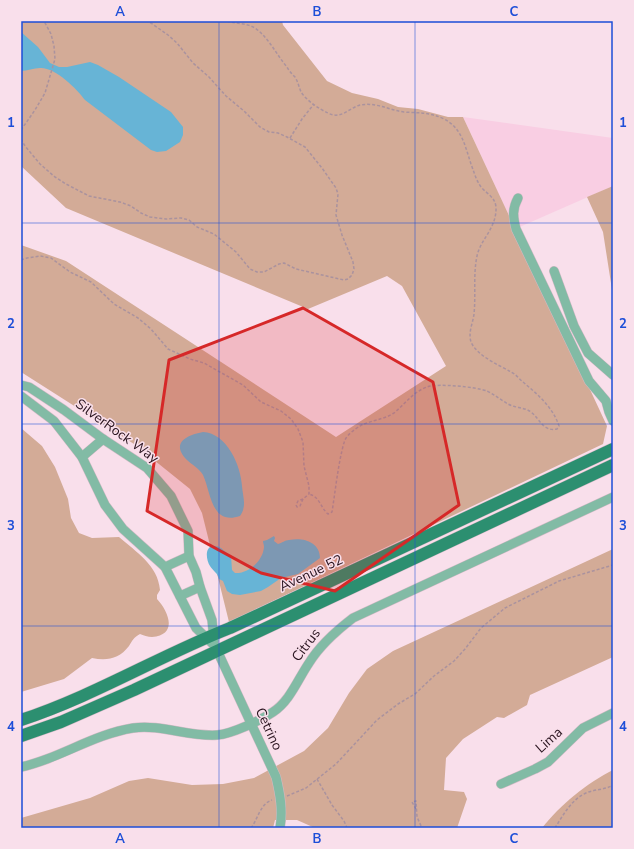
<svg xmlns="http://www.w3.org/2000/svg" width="634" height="849" viewBox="0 0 634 849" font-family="'Nunito Sans',sans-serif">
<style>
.built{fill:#f9cee3}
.green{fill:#d3ab97}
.water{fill:#67b4d6}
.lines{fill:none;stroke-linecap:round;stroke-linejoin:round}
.minor-casing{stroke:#d4bac6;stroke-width:10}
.major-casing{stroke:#d4bac6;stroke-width:13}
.path{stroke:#aa929e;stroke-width:1.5;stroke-dasharray:3 2;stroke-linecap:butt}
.minor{stroke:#82bba5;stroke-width:9}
.major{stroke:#2c8f70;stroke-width:12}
.marked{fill:#d62828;fill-opacity:0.2;stroke:#d62828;stroke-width:3;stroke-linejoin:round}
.grid{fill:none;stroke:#1d4ed8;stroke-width:1;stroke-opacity:0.55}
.labels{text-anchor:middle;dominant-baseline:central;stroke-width:3;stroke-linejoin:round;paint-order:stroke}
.street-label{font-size:14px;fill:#2a141f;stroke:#f9dfeb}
.neatline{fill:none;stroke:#1d4ed8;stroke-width:1.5}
.grid-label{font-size:13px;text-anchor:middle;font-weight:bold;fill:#1d4ed8}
</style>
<rect width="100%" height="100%" fill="#f9dfeb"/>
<path class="built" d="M463,117l150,21v48l-98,43z"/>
<g class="green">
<path d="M21,21h261l1,4 44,56 25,12 26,6 20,8 20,2 30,8h15l144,309 -4,18 -374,178 -27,-109 -12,-24 -56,-45 -113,-72v-127l45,16 270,176 110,-71 -44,-80 -15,-10 -79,33 -242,-101 -45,-42z"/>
<path d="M613,186v110l-10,-64 -16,-35z"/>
<path d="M21,428l21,18 13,21 13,32 3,19 8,15 13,5 27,-1c17,15 39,28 41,53l-3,5v4c12,13 21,36 -5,38 -4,0 -9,-2 -12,-3 -6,3 -8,7 -11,12 -10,13 -22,15 -37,12l-28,21 -43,13z"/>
<path d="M613,549v108l-83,38 -3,10 -23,13 -7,-1 -34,22 -17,19 -2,32 20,2 3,7 -10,29h-142l-18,-8h-22l-2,8h-252v-10l69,-20 39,-17 19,-3 44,7 31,-1 31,-6 50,-27 24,-23 21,-35 18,-24 26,-18z"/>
<path d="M613,770v58h-71c18,-23 45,-45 71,-58z"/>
</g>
<g class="water">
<path d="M21,32l17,15 12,16 9,4h8l23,-5 8,3 21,12 52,35 12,15v8l-3,7 -14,9 -9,1 -6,-2 -66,-50c-8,-11 -30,-33 -45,-32 -6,0 -13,3 -19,3z"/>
<path d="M203,432c24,1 38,34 39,54 1,12 5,20 -2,30 -29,10 -29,-24 -37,-41 -4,-7 -11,-10 -16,-15 -17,-17 0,-25 16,-28z"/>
<path d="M274,536l1,2 -1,3 4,3c4,-1 7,-4 11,-4 14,-3 31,2 31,18l-22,16 -17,4 -13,9 -7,4 -21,4 -8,-1 -5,-3 -4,-10 -4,-2c-1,-6 -6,-8 -9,-13 -4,-6 -6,-21 5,-20 6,0 11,7 16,10l1,14 3,3c13,1 28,-12 29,-26 0,-2 -1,-4 -1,-6l4,-1z"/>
</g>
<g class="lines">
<defs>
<g id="minor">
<path d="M518,198c-6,11 -5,19 -2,31l73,152 17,20 3,11 4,9"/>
<path d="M554,271l20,55 14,27 25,22"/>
<path d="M21,385l8,2 35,23 39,29 44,29 24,28 17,35 1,25 7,16 4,15 12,33 2,21"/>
<path d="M21,396l33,25 28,36 23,48 18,24 42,38 31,61 19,18 61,131c4,17 7,33 4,51"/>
<path d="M82,457l21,-18"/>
<path d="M165,567l24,-11"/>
<path d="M180,596l20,-9"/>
<path d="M21,767c9,-2 18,-5 26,-8 29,-11 55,-26 86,-31 28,-4 56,9 84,7 15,-1 44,-15 56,-23 17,-11 25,-33 36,-49 11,-18 27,-32 44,-45l260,-121"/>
<path d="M501,784l34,-15 13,-7 35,-34 30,-15"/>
</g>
<g id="major">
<path d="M21,720c73,-24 138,-64 209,-92l383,-179"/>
<path d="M21,736l40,-14 73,-32 479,-225"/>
</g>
</defs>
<use href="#minor" class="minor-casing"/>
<use href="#major" class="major-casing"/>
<g class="path">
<path d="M227,21c9,3 20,2 28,7 14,10 21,26 32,39 2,4 5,7 8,10 3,5 4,10 6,15 6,9 18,17 27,21 13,7 21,-5 32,-8 16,-3 29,5 44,7 14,1 26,0 40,7 18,9 21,27 27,45 3,8 5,16 10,23 6,7 14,10 15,20 1,21 -16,33 -19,49 -4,19 -1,39 -3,58 -1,9 -6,18 -3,28 6,14 28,23 40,30 5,2 8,7 12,10 14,12 30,25 36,44l-2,3c-14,3 -17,-10 -26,-17 -7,-5 -16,-4 -23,-8 -7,-4 -13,-9 -21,-13 -11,-4 -49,-8 -60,-4 -14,5 -22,17 -33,26 -11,7 -23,7 -34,13 -5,3 -13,9 -15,14 -2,5 -3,11 -4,15 -4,19 -6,38 -9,57l-4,2c-8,-7 -8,-17 -19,-20"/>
<path d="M21,130l14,-20 10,-17 10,-34 -1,-13 -3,-12 -7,-13"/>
<path d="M290,138l12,-19 12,-15"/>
<path d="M21,139l4,7 15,18 15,13 11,7 23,12 31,6 11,4 10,7 9,4 16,2 15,-1 8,2 8,7 17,7 22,18 14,17 7,3h7l15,-8 5,-1 12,6 48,11 4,-1 4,-4 2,-6 -1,-7 -11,-27 -6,-20 2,-21 -2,-6 -14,-20 -17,-21 -18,-10 -9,-4 -9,-1 -9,-5 -16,-16 -18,-15 -17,-19 -16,-14 -16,-20 -9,-8 -20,-14"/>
<path d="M21,260l6,-2 13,-2 11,2 19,14 21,10 23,22 24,14 13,11 17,20 22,10 14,4 23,13 16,9 18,17 20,9 10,8 7,10 5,13 1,24 5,20v8l-6,5 -3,7 -3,1 -1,-2 2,-4 5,-2"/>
<path d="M317,779l15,26 12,16 3,7"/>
<path d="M287,796l19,-8 30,-24 41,-44 21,-16 17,-10 19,-18 20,-15 11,-12 16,-21 24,-20 54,-27 54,-16"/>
<path d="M416,809l-4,-7 4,-1 1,16 5,11"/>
<path d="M251,828c7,-9 9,-24 21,-28"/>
<path d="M555,828c8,-13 17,-29 31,-35 9,-4 19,-3 27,-8"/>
</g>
<use href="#minor" class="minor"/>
<use href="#major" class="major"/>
</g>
<path class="marked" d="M303,308l130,74 26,123 -124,86 -74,-18 -114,-62 22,-151z"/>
<path class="grid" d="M219,21v807M415,21v807M21,223h592M21,424h592M21,626h592"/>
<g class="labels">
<g class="street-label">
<text transform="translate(117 431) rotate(36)">SilverRock Way</text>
<text transform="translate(311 573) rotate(-25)">Avenue 52</text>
<text transform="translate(306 645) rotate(-53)">Citrus</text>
<text transform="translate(269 729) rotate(65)">Cetrino</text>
<text transform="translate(549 740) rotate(-42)">Lima</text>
</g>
</g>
<rect width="634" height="849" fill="none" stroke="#f9dfeb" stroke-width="44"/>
<rect x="22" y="22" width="590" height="805" class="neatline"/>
<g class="grid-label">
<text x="120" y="16">A</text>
<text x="317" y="16">B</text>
<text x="514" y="16">C</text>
<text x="11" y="127">1</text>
<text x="623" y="127">1</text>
<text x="11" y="328">2</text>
<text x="623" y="328">2</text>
<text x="11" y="530">3</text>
<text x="623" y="530">3</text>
<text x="11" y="731">4</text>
<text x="623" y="731">4</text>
<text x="120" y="843">A</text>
<text x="317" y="843">B</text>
<text x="514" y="843">C</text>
</g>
</svg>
